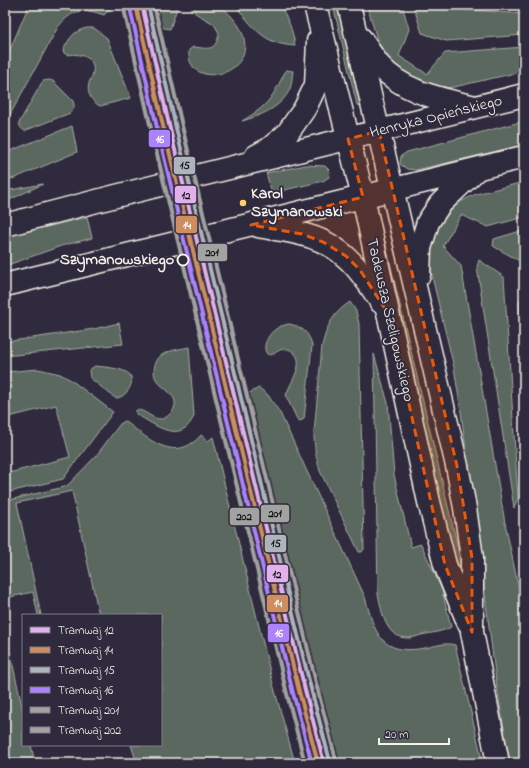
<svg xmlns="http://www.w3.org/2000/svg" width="529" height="768" viewBox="0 0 529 768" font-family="'Indie Flower',sans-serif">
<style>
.green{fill:#5a685f;stroke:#a7aca4}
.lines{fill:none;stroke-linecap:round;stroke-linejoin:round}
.tertiary-casing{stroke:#f4f1e8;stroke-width:25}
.tertiary{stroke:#2f2a3d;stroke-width:22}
.tram-1-casing{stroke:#2f2a3d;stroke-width:7}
.tram-2-casing{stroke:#2f2a3d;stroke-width:7}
.tram-3-casing{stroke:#2f2a3d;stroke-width:7}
.tram-4-casing{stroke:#2f2a3d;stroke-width:7}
.tram-5-casing{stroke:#2f2a3d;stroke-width:7}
.tram-6-casing{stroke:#2f2a3d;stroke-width:7}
.tram-1{stroke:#e0b1eb;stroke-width:4}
.tram-2{stroke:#cf8e61;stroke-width:4}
.tram-3{stroke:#adb4bb;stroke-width:4}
.tram-4{stroke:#ad82fd;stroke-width:4}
.tram-5{stroke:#a2a2a2;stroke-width:4}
.tram-6{stroke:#a2a2a2;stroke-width:4}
.marked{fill:#e8590c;fill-opacity:0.2;stroke:#e8590c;stroke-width:3;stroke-dasharray:8 5;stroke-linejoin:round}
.poi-dot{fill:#ffd166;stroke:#2f2a3d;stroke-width:1.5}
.stop-dot{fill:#2f2a3d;stroke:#f4f1e8;stroke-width:2}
.labels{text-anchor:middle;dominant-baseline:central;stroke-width:3.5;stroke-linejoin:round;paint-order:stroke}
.street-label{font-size:16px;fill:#f4f1e8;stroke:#2f2a3d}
.poi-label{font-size:16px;font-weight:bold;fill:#f4f1e8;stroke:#2f2a3d;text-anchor:start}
.stop-label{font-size:16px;font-weight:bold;fill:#f4f1e8;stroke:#2f2a3d;text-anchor:end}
.line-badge{stroke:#2f2a3d;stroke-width:1.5}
.badge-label{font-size:11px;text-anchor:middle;font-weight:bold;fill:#fff}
.pale-badge-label{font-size:11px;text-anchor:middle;font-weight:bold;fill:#111}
</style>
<rect width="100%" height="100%" fill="#2f2a3d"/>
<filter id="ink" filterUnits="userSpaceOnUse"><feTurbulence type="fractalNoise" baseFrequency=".025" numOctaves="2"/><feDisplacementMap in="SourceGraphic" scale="8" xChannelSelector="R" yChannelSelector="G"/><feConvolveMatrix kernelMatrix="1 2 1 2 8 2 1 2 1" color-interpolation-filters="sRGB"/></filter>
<g filter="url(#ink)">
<g class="green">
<path d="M29,5h82v3l-7,7c-22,-8 -32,-5 -46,12l-53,97v-63z"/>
<path d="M154,5h24l-8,24 -11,-2z"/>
<path d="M194,5h27c7,8 17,17 21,27 18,45 -57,60 -53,18l4,-3c14,1 23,6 26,-14l-5,-9 -19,-11z"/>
<path d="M235,5h44c9,13 14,25 16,41 -32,-2 -41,-18 -60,-41z"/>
<path d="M333,5h9l21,91 -2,10 -4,-1z"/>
<path d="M367,5h35l7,24 -10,27 28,18 18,-21 79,-6v24l-70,16 -17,2 -35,-15 -18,-18 -6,-13z"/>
<path d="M413,5h39l7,4 65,5v21l-78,6 -24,-8z"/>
<path d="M87,28h7l13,10 24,60 -31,8c-8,-4 -14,-13 -11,-23 1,-4 4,-7 4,-11 3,-16 -15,-19 -26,-17l-3,-2 -1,-3c7,-12 10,-19 24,-22z"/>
<path d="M286,70l7,1c-1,5 -1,13 -3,18 -9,19 -30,27 -48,32 27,-16 30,-23 44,-51z"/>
<path d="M49,80l4,1 20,20c2,5 1,8 -3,12l-41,16 -4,2c-4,-2 -5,-4 -6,-8l22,-39 2,-3z"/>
<path d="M524,121v24l-108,25 -9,-1 -7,-5 1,-8 6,-4z"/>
<path d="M72,126l5,26 -62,26 -10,2v-27z"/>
<path d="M306,165l19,1 5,5 -1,6 -6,4 -51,12 -6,-20z"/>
<path d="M524,182v35l-36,10 -27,-12 -18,31 18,20 44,257 17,81 2,159h-14l-13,-75 -36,-276 -7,-45 -21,-86 -4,-22 2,-22 12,-17 15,-17 18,-9z"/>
<path d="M43,184l-38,18v-11z"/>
<path d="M87,217l5,21 -31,8 -56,20v-29z"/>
<path d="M379,227l3,2 80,336 -2,4 -4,-3 -79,-336z"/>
<path d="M524,230v27l-6,3 -25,-14 1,-7z"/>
<path d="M479,260l25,17 14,221 -4,10 -37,-241z"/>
<path d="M524,288v111l-5,-96z"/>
<path d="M350,302l6,9 3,13 5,225 -2,3h-3l-39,-81c-4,-13 -6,-25 -6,-38l8,-87c5,-20 10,-32 28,-44z"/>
<path d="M119,323l4,21 -118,12v-14l89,-13z"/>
<path d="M289,324c12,2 21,9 23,22l-8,73 -4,2 -3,-2 -11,-23c3,-13 21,-33 7,-44 -8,-7 -14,-1 -22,3l-4,-1c-6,-7 2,-21 9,-25 4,-3 8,-4 13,-5z"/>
<path d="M189,347l5,69c-13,30 -39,9 -58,-2v-4c9,-1 16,10 26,9 4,-1 7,-4 10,-7 10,-14 -7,-22 -14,-30 -7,-8 -4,-22 4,-27 7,-5 19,-6 27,-8z"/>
<path d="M374,354l14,49 6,72 17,72 10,-3 21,46 9,37c-9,5 -20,6 -30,8 -4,1 -8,3 -12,3 -24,1 -27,-26 -31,-44z"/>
<path d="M95,366c8,1 28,2 34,8 8,8 -4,25 -14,24l-25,-20 -1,-8z"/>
<path d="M38,369l22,5 11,6 42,32 -50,67 -58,14v-19l65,-17 -14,-52 -51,13v-46z"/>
<path d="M259,388l9,7 12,18 85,184c10,36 15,59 60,51 10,-2 20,-6 30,-3l28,118h-146l-24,-90 -66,-279z"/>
<path d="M125,421c22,17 50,44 76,14l7,6 5,-4 60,247 22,79h-158l-6,-18h30v-130h-62l-27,-124 -55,12 24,112h-3l-5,-23 -28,6 2,-50 -2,-12v-35l59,-14 4,-2 28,-29 24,-32z"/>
<path d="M5,629l18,82v34h8l4,18h-30z"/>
</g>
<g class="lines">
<defs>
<g id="tertiary">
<path d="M315,5l48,192 66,305 16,63 23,57"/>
<path d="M349,5l108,461 8,42 7,50v74l26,131"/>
<path d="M361,39c6,9 12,18 18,26 24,27 58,33 92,41"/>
<path d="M256,156l13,-7 18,-15 18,-26 11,-23 2,-44"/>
<path d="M5,225l107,-28 412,-102"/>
<path d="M258,226c15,3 29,4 43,8 40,9 59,35 80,68"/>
<path d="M419,275l1,-27 8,-26 12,-18 36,-34"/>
<path d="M5,285l519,-128"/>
</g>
</defs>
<use href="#tertiary" class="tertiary-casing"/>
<use href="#tertiary" class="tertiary"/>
<defs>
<path id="tram-1" d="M142,5l28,124 135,561 19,73"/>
<path id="tram-2" d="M136,6l28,124 135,561 19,72"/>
<path id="tram-3" d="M148,5l28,123 135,561 19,72"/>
<path id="tram-4" d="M130,8l28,124 135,561 19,70"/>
<path id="tram-5" d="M154,5l28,121 135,561 19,73"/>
<path id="tram-6" d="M124,9l28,124 135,561 18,69"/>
</defs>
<use href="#tram-1" class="tram-1-casing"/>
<use href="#tram-2" class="tram-2-casing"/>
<use href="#tram-3" class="tram-3-casing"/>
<use href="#tram-4" class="tram-4-casing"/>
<use href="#tram-5" class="tram-5-casing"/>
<use href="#tram-6" class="tram-6-casing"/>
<use href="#tram-1" class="tram-1"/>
<use href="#tram-2" class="tram-2"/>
<use href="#tram-3" class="tram-3"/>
<use href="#tram-4" class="tram-4"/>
<use href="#tram-5" class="tram-5"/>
<use href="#tram-6" class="tram-6"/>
</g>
</g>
<path class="marked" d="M379,131l78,335 15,92v74l-27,-67 -56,-250 -29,-45 -14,-14 -23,-14 -21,-8 -51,-9 112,-28 -15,-58z"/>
<circle class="poi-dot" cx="243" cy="203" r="4"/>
<circle class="stop-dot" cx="183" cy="260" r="5.5"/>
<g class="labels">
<g class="street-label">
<text transform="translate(436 117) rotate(-14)">Henryka Opieńskiego</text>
<text transform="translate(390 320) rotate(77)">Tadeusza Szeligowskiego</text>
</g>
<g class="poi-label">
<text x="251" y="194">Karol<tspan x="251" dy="18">Szymanowski</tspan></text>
</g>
<g class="stop-label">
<text x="174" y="260">Szymanowskiego</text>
</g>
</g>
<g class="line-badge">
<rect x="148" y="129" width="23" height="19" rx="4" fill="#ad82fd"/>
<rect x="173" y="156" width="23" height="19" rx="4" fill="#adb4bb"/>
<rect x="174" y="185" width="23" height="19" rx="4" fill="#e0b1eb"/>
<rect x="175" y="215" width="23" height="19" rx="4" fill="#cf8e61"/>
<rect x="197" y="243" width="31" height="19" rx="4" fill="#a2a2a2"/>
<rect x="260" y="504" width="30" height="19" rx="4" fill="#a2a2a2"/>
<rect x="229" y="507" width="31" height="19" rx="4" fill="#a2a2a2"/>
<rect x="264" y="534" width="23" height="19" rx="4" fill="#adb4bb"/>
<rect x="266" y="564" width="23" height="19" rx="4" fill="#e0b1eb"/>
<rect x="266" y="594" width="23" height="19" rx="4" fill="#cf8e61"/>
<rect x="267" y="623" width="23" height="20" rx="4" fill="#ad82fd"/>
</g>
<g class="badge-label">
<text x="160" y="143">16</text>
<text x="187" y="229">14</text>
<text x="278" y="607">14</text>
<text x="279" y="637">16</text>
</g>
<g class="pale-badge-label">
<text x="185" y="169">15</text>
<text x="186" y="199">12</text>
<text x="212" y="256">201</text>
<text x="275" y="517">201</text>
<text x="244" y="520">202</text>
<text x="276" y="547">15</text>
<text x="277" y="578">12</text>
</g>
<rect width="529" height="768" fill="none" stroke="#2f2a3d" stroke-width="20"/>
<rect x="10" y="10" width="509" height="748" fill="none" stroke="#f4f1e8" stroke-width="1.5" filter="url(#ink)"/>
<rect x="22" y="614" width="140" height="132" fill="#2f2a3d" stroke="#7e7a81"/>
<rect x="30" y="627" width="20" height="6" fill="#e0b1eb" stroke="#7e7a81"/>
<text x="58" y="634" font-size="12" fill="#f4f1e8">Tramwaj 12</text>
<rect x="30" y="647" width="20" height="6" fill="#cf8e61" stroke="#7e7a81"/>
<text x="58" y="654" font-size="12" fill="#f4f1e8">Tramwaj 14</text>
<rect x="30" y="667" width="20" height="6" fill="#adb4bb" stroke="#7e7a81"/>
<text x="58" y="674" font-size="12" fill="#f4f1e8">Tramwaj 15</text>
<rect x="30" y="687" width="20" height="6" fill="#ad82fd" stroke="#7e7a81"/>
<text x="58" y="694" font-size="12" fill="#f4f1e8">Tramwaj 16</text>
<rect x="30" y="707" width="20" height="6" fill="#a2a2a2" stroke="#7e7a81"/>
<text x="58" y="714" font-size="12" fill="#f4f1e8">Tramwaj 201</text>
<rect x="30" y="727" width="20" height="6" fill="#a2a2a2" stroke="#7e7a81"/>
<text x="58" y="734" font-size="12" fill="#f4f1e8">Tramwaj 202</text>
<path d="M379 738v6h70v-6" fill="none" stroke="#f4f1e8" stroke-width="2"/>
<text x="385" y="738" font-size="12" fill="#f4f1e8" stroke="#2f2a3d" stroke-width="3" paint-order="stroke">20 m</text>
</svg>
